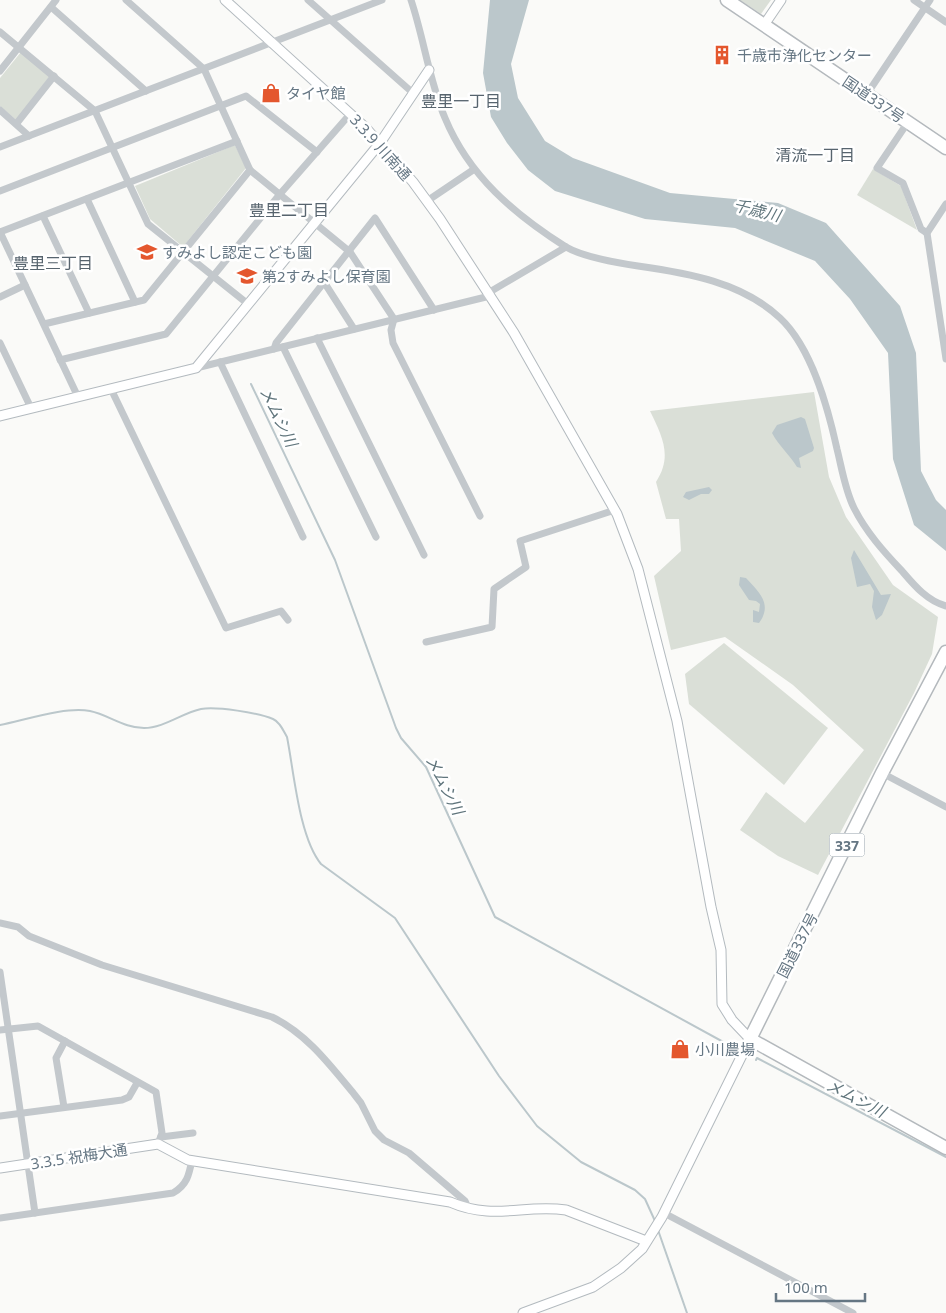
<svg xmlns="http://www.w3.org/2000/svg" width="946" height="1313" viewBox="0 0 946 1313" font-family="'Noto Sans','Noto Sans JP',sans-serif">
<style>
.green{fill:#dadfd7}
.water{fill:#bbc7cb}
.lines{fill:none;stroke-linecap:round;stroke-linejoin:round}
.stream{stroke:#bbc7cb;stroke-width:2}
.secondary-casing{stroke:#b3babf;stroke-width:11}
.highway-casing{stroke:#b4b9bd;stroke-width:15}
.street{stroke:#c3c8cc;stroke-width:7}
.secondary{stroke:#fff;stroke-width:9}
.highway{stroke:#fff;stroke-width:12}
.labels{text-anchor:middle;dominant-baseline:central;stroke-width:5;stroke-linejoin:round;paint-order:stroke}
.shield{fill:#fff;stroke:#939fa8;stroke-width:1}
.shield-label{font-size:14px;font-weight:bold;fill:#657683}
.poi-label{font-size:15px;fill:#657683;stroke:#fff;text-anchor:start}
.street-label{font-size:15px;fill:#657683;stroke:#fff}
.neighbourhood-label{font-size:16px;fill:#57646e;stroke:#fff}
.water-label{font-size:16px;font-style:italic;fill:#60757c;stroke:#fff}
</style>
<rect width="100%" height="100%" fill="#fafaf8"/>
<g class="green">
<path d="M740,0h31l-10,14z"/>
<path d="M21,52l29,24 -34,44 -16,-14v-28z"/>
<path d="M235,145l11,23 -63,79 -33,-28 -15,-33z"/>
<path d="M873,169l28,17 16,44 -60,-35z"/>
<path d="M814,392l15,85 17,40 47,68 45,32 -6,37 -18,39 -96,182 -40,-19 -38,-26 26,-38 39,31 59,-73 -71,-65 -68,-48 -54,13 -17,-74 27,-25 -2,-32h-13l-10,-37c17,-26 6,-46 -6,-71z"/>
<path d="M724,643l104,85 -44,57 -95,-81 -4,-30z"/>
</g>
<g class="water">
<path d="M490,0h39l-18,64 7,34 27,43 28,17 97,35 108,10 48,20 74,83 16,47 5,118 15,29 10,10v41l-32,-26 -21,-66 -5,-106 -38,-54 -35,-38 -80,-33 -90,-9 -90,-28 -27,-21 -21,-27 -16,-26 -8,-44z"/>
<path d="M801,417l4,2 9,29 -1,3 -14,7 2,10 -4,-1c-8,-13 -18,-21 -25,-34l5,-8z"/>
<path d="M709,487l3,3 -3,4h-8l-12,6 -6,-3 3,-5z"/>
<path d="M854,550l27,45 10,-1 -9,21 -6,5 -4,-13 2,-16 -4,-7 -13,3 -6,-29z"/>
<path d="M740,577l6,1c13,14 27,26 13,45l-6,-1v-12l6,2 1,-8 -4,-3 -7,-1 -10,-15z"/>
</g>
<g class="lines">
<g class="stream">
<path d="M251,384l84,176 61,168 5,10 25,29 69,150 243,133"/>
<path d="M0,725c25,-5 66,-19 90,-14 19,4 34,17 54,17 20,0 38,-15 57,-19 15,-3 58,4 72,10 7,3 10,11 14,18 7,35 12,100 34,127l74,54 104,158 38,50 44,36 54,28 10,9 10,22"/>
<path d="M756,1060l1,-2 189,99"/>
<path d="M658,1230l29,83"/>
</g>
<defs>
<g id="secondary">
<path d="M225,0l141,128 47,54 27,37 74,114 103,181 21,55 39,152 34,186 10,43 1,54 10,16 18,19 -88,178 -20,32 -21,19 -28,19 -70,26"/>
<path d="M764,25l17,-25"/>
<path d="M0,416l196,-48 184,-225 49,-73"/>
<path d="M0,1168l158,-24 30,16 262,42c44,19 73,2 116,8l80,31"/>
</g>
<g id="highway">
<path d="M727,0l219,148"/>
<path d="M946,652l-64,121 -132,266 196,109"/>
</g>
</defs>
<use href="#secondary" class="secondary-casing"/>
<use href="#highway" class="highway-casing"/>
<g class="street">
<path d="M126,0l78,69 46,101 100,82 44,67 -3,11 2,13 87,173"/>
<path d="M308,0l105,93"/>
<path d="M411,0c13,39 18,80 34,118 24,58 69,96 121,129 17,10 52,16 72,19 49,7 104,16 142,52 32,30 48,90 57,131 5,20 8,41 17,59 12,24 30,44 48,63 12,14 25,30 44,35"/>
<path d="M914,0l32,22"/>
<path d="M51,7l95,84"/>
<path d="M0,32l95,79 53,113 100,80"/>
<path d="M0,71l56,-71"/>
<path d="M867,94l63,-94"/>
<path d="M0,110l29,26"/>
<path d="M908,122l-31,46 26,15 18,46 6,4"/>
<path d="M17,123l37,-47"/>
<path d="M0,147l382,-147"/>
<path d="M0,191l246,-95 71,56"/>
<path d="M87,199l48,103"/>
<path d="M427,201l46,-31"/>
<path d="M946,204l-19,29 19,126"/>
<path d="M43,216l46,97"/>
<path d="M0,232l237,-91"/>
<path d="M0,232l78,165"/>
<path d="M324,282l30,47"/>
<path d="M488,293l78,-46"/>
<path d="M0,297l25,-12"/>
<path d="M44,324l100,-24 106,-130"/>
<path d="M317,338l107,217"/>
<path d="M0,343l31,65"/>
<path d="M283,347l93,190"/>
<path d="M274,349l2,-6 99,-125 59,92"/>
<path d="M60,360l106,-26 114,-140 71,-81"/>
<path d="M220,362l83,175"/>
<path d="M196,368l294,-72"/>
<path d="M111,389l115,239 55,-17 7,9"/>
<path d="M426,642l66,-15 2,-38 32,-22 -6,-26 95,-31"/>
<path d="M882,773l64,34"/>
<path d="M0,923l18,4 11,9 73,29 170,52c34,16 58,48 82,77l7,9 14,28 9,9 25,13 56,48 3,7"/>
<path d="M0,972l35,241"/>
<path d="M0,1030l38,-4 118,66 6,41 -4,11"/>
<path d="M64,1107l-8,-49 9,-17"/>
<path d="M0,1116l122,-16 7,-3 8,-14"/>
<path d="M161,1137l32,-4"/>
<path d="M664,1213l189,100"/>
<path d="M0,1218l173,-25c14,-8 16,-18 19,-33"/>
</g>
<use href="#secondary" class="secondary"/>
<use href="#highway" class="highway"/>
</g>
<defs>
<symbol id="building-bare" viewBox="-9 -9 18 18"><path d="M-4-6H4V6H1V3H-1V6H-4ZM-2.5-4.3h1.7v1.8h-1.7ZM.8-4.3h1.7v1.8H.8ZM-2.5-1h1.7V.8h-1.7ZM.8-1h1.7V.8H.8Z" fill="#e4572e" stroke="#fff" stroke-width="2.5" paint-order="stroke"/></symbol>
<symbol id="shop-bare" viewBox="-9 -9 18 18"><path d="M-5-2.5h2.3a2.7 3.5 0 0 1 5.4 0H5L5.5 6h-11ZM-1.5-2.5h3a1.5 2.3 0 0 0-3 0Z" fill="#e4572e" stroke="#fff" stroke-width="2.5" paint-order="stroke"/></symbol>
<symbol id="school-bare" viewBox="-9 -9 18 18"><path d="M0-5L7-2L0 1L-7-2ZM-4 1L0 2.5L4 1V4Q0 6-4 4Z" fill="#e4572e" stroke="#fff" stroke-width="2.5" paint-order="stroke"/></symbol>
</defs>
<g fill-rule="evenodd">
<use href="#building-bare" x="708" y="41" width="28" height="28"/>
<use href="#shop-bare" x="257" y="79" width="28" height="28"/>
<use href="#school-bare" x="133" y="238" width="28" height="28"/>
<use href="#school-bare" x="233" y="262" width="28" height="28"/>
<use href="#shop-bare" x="666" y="1035" width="28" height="28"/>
</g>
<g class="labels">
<rect class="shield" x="829.5" y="833.5" width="35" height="23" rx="4"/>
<g class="shield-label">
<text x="847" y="845">337</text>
</g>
<g class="poi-label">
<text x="737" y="55">千歳市浄化センター</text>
<text x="286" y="93">タイヤ館</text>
<text x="162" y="252">すみよし認定こども園</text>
<text x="262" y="276">第2すみよし保育園</text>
<text x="695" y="1049">小川農場</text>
</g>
<g class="street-label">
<text transform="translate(874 99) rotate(34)">国道337号</text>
<text transform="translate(381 147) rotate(48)">3.3.9 川南通</text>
<text transform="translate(797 945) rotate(-63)">国道337号</text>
<text transform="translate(79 1156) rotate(-9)">3.3.5 祝梅大通</text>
</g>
<g class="neighbourhood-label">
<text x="461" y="101">豊里一丁目</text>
<text x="815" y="155">清流一丁目</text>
<text x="289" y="210">豊里二丁目</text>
<text x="53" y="263">豊里三丁目</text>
</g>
<g class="water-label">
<text transform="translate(757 210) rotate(14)">千歳川</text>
<text transform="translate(279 417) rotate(64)">メムシ川</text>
<text transform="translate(445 785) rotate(63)">メムシ川</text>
<text transform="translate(856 1098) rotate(27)">メムシ川</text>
</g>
</g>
<path d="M776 1293v8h89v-8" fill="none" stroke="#657683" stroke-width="2.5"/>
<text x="784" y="1293" font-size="15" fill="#657683" stroke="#ffffff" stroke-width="4" paint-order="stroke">100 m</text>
</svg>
